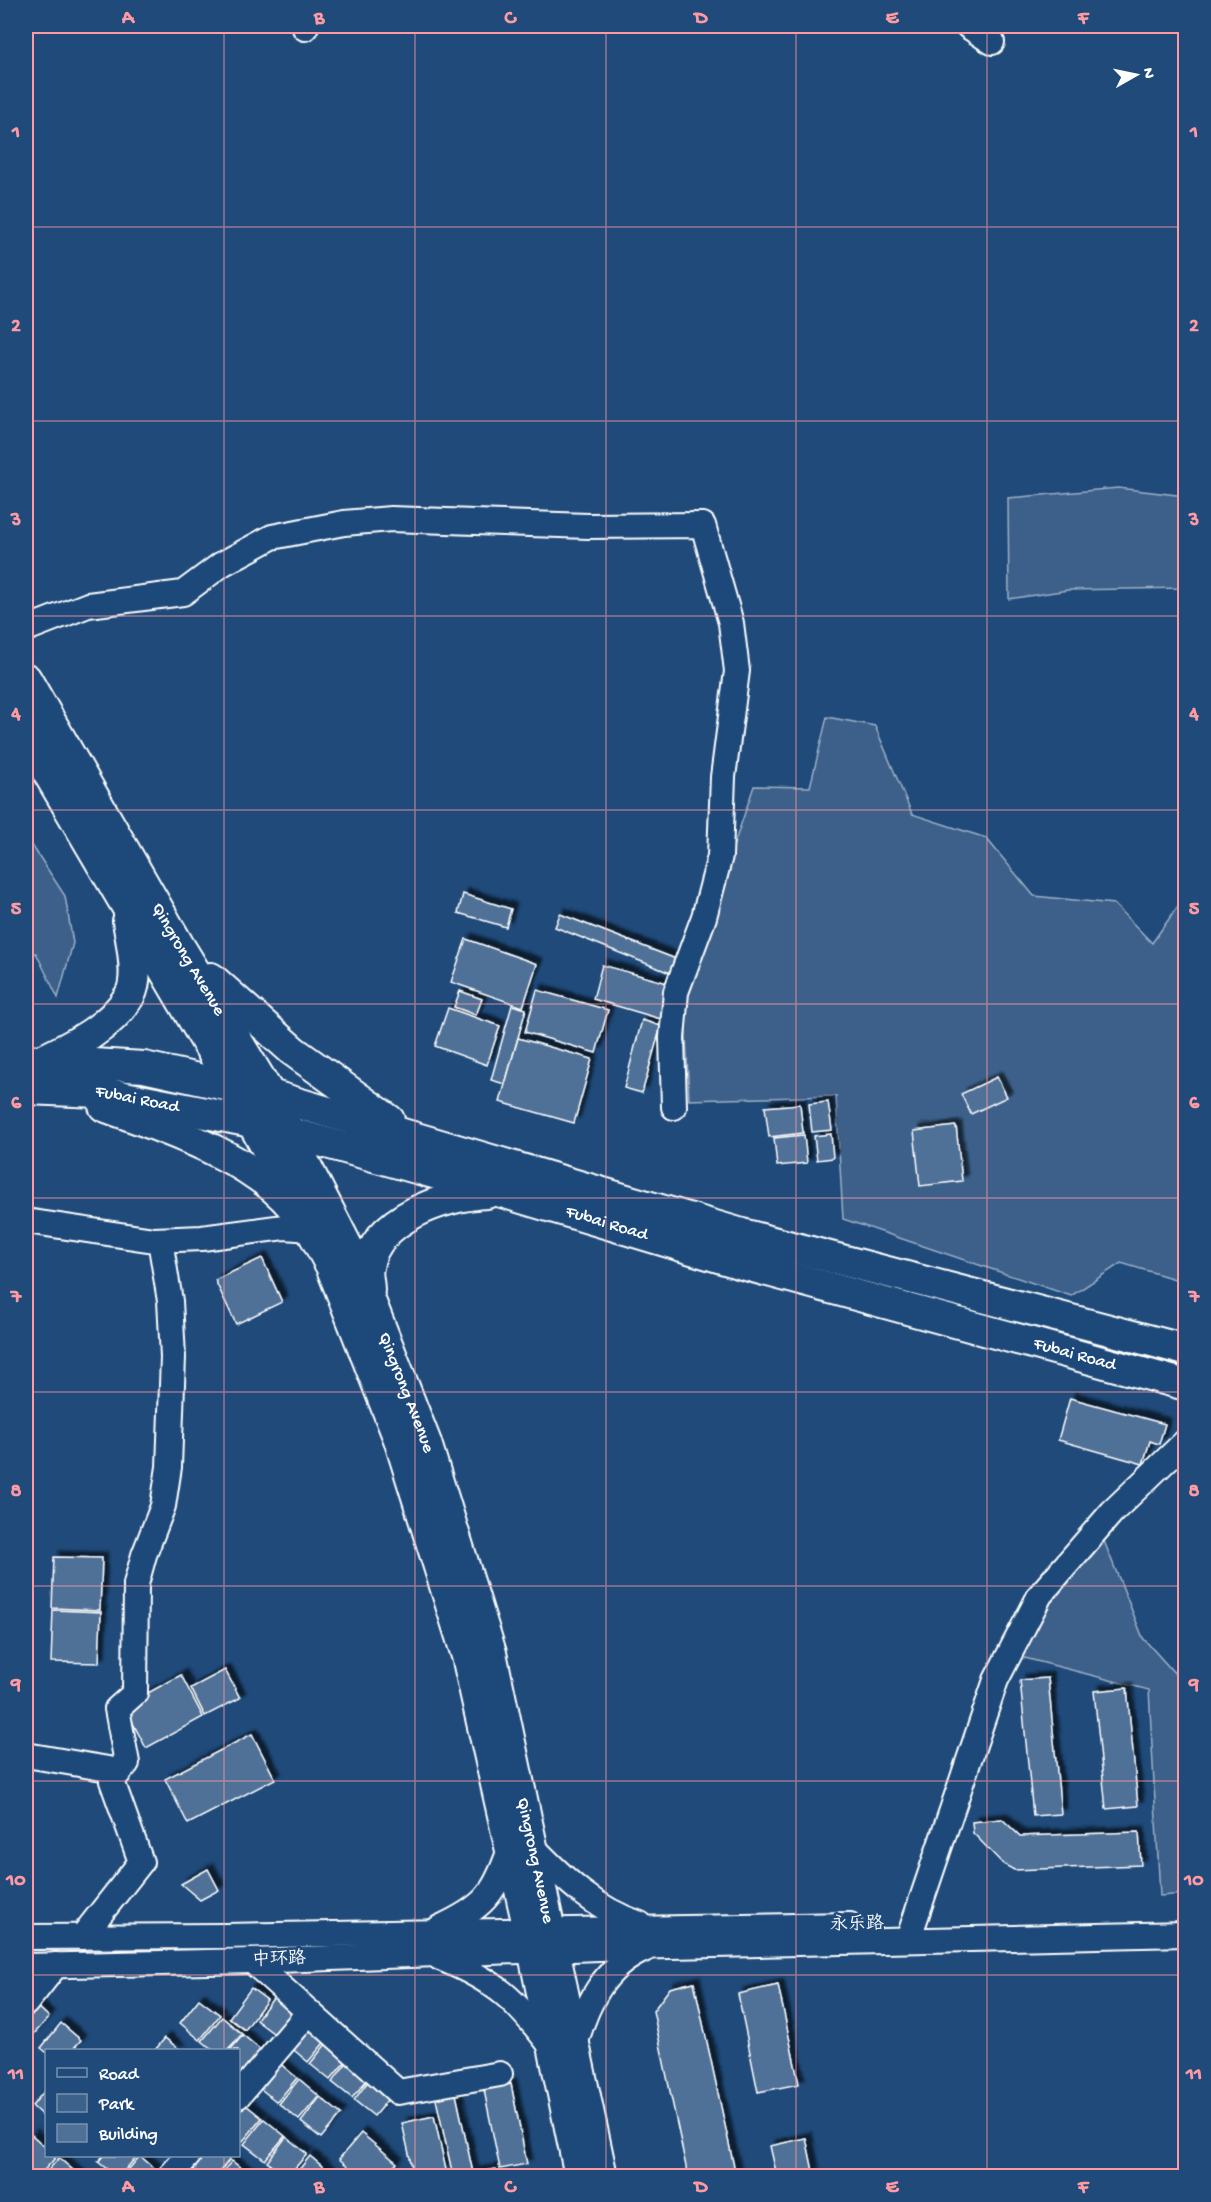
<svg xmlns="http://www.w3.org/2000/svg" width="1211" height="2202" viewBox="0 0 1211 2202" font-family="'Gochi Hand','LXGW WenKai TC',sans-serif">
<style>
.green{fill:#3c618b;stroke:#9eb0c5;stroke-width:1.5}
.building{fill:#507197;stroke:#fff;stroke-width:1.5;filter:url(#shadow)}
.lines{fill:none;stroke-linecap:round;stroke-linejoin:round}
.minor-casing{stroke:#fff;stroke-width:28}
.major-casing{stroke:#fff;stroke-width:34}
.minor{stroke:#1f4a7a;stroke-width:24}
.major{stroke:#1f4a7a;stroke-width:30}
.grid{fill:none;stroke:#ff9aa2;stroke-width:1.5;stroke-opacity:0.55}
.labels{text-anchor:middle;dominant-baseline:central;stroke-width:5;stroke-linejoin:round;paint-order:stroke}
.street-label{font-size:18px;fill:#fff;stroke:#1f4a7a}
.neatline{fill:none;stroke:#ff9aa2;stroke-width:2}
.grid-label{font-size:20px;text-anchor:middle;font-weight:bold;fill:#ff9aa2}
</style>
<defs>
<filter id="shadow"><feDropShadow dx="5.5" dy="-5.5" stdDeviation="1.5" flood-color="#0009"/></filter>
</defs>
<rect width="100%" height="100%" fill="#1f4a7a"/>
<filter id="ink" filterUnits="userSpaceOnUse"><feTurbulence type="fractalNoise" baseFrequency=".0167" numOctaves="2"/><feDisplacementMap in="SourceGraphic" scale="12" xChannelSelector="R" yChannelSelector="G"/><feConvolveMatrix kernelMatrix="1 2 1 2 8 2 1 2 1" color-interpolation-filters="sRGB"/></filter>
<g filter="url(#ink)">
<g class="green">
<path d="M1118,488l67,8v92l-117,2 -59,9 -1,-101z"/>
<path d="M827,717l48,9 37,88 74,24 48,58 80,8 38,39 33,-47v386l-64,-19 -50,33 -228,-77 -7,-123 -147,4 -5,-109 70,-205 56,1z"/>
<path d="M26,836l39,60 8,47 -15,55 -22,-45 -10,1z"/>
<path d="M1104,1541l39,97 34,38 8,1v217l-25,2 -11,-206 -132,-34 37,-63z"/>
</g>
<g class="building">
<path d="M463,894l48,15 -5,18 -48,-14z"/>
<path d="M560,914l116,45 -6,14 -115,-46z"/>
<path d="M466,939l71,25 -14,43 -72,-25z"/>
<path d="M602,965l69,19 -10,35 -68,-20z"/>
<path d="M537,990l71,20 -12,43 -71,-21z"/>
<path d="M460,991l22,8 -6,16 -22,-8z"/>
<path d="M512,1005l14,4 -21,75 -14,-4z"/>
<path d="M448,1008l52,18 -13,39 -52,-19z"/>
<path d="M642,1020l19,6 -19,67 -18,-5z"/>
<path d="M518,1038l74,21 -18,64 -74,-21z"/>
<path d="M997,1077l10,20 -36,17 -10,-20z"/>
<path d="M828,1102l4,28 -20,2 -3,-28z"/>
<path d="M800,1104l3,29 -34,4 -4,-30z"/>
<path d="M956,1126l6,55 -42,5 -6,-55z"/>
<path d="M831,1134l2,24 -16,2 -3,-24z"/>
<path d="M804,1135l3,28 -30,3 -3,-28z"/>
<path d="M262,1258l20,44 -46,22 -21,-44z"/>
<path d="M1070,1398l95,26 -6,20 -9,-3 -7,23 -85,-24z"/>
<path d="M54,1557l48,1 -2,52 -48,-2z"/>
<path d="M53,1610l48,2 -2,51 -48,-1z"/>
<path d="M225,1670l15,28 -35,18 -14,-28z"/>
<path d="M181,1675l22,42 -57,31 -22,-42z"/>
<path d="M1048,1678l13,136 -28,2 -13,-136z"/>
<path d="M1127,1688l11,118 -32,3 -12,-118z"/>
<path d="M252,1734l23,45 -87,45 -23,-45z"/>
<path d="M1002,1819l18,17 119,-4 2,33 -127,5 -11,-6 -30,-31 -1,-11z"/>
<path d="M208,1869l11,21 -19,10 -19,-16z"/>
<path d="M694,1982l42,194h-48l-35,-165 17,-23z"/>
<path d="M778,1985l21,99 -41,8 -20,-98z"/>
<path d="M251,1988l16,12 -22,30 -16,-12z"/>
<path d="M276,1995l20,17 -19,24 -21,-16z"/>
<path d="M199,1999l21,16 -20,25 -20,-17z"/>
<path d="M36,2005l13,12 -15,17 -8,-7v-10z"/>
<path d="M222,2017l20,17 -14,16h-15l-11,-9z"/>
<path d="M308,2021l20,17 -20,24 -20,-17z"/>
<path d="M61,2023l20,17 -9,10 -26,2 -5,-4z"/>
<path d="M243,2035l20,17 -19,24 -6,-4v-22h-8z"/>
<path d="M165,2038l15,12h-25z"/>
<path d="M330,2039l20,17 -20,24 -20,-16z"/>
<path d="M351,2057l21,17 -20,24 -20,-16z"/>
<path d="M277,2061l20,17 -20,24 -20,-16z"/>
<path d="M373,2075l21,17 -20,24 -20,-16z"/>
<path d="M299,2079l20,17 -20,24 -20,-16z"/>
<path d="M511,2084l16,80 -27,5 -16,-79z"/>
<path d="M454,2085l19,88 23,-4 1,7h-44l-19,-86z"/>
<path d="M46,2089v30l-14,-13z"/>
<path d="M320,2097l21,17 -20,24 -20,-16z"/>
<path d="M241,2101l21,17 -20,24 -4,-3v-34z"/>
<path d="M434,2116l12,54 -32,6 -12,-53z"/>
<path d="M264,2119l21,17 -20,24 -21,-16z"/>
<path d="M361,2133l36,30 -11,13h-26l-21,-17z"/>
<path d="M32,2135l14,13v8h11l-18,20h-5l-8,-7v-26z"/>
<path d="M286,2137l21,17 -19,22 -21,-14z"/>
<path d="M806,2138l8,38h-37l-7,-30z"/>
<path d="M103,2156h34l-17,20h-4l-18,-14z"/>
<path d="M140,2156l20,17 -3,3h-34z"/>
<path d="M199,2156h26l5,3 -14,17h-15l-11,-9z"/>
<path d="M310,2156l20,17 -3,3h-33z"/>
<path d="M59,2158l21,18h-37z"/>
<path d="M232,2161l19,15h-32z"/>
</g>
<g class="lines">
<defs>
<g id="minor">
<path d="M968,26l24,16"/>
<path d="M305,28l1,-2"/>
<path d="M26,629l62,-24 95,-12 39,-29 50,-27 72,-14 47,-4 197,7 115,-1 28,98 6,48 -14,106 -3,79 -16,61 -28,75 -4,46 2,69"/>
<path d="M26,1221l128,19 48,-2 82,-11 27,2"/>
<path d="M26,1755l94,16"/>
<path d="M533,1847c32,33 62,62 107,77"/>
<path d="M439,1928c45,-21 55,-32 71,-79"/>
<path d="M26,1937l199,-1 625,-11"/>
<path d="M82,1937l59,-75 -29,-81 15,-18 -10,-54 18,-16 1,-109 8,-29 19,-49 6,-39 4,-110 -3,-56 -10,-61"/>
<path d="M908,1940l88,-260 44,-85 72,-83 74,-71"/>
<path d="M440,1958c56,23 75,41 111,88"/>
<path d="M252,1961l146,131 102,-18"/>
<path d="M26,1966l226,-5 374,-14 560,-13"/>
<path d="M26,2003l30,-38"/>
<path d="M575,2046c11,-42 29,-80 71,-97"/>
<path d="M238,2096l71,-84"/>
<path d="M170,2176l18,-20"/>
</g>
<g id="major">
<path id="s1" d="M26,679l152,265 92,151 84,165 72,183 65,210 111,523"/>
<path d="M26,735l207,352 78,142 20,37 68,173 68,217 62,274 51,246"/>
<path d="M211,978l82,73 96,69"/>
<path d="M45,1059c31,-15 67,-33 85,-64 10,-18 1,-55 -2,-74"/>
<path d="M26,1060l118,7 126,28 472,139 444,116"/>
<path id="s2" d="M26,1089l73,3 153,30 253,71 230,69 451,123"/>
<path d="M104,1106c61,23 143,49 187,99"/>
<path d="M369,1290c0,-7 -3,-16 -1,-23 7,-49 78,-72 119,-74"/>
</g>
</defs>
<use href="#minor" class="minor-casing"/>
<use href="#major" class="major-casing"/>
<use href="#minor" class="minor"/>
<use href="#major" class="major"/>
</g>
</g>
<path class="grid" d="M224,26v2024M415,26v2150M606,26v2150M796,26v2150M987,26v2150M26,227h1160M26,421h1160M26,616h1160M26,810h1160M26,1004h1160M26,1198h1160M26,1392h1160M26,1586h1160M26,1781h1160M26,1975h1160M224,2156v20"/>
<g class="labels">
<g class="street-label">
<text stroke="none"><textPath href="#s1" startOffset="324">Qingrong Avenue</textPath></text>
<text stroke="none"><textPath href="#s2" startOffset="112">Fubai Road</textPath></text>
<text stroke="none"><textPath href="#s2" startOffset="598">Fubai Road</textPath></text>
<text stroke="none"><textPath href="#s2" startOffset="1084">Fubai Road</textPath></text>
<text stroke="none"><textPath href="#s1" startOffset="810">Qingrong Avenue</textPath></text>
<text stroke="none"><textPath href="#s1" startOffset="1296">Qingrong Avenue</textPath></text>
<text transform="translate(857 1925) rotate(-1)">永乐路</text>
<text transform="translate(279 1960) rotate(-2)">中环路</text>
</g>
</g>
<rect width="1211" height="2202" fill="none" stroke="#1f4a7a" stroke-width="66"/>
<rect x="45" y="2049" width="195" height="108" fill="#1f4a7a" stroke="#7992af" stroke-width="1.5"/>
<rect x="57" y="2068" width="30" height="9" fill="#1f4a7a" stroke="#7992af" stroke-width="1.5"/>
<text x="99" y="2079" font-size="18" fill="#ffffff">Road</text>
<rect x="57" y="2094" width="30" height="18" fill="#3c618b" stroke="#7992af" stroke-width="1.5"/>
<text x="99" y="2109" font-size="18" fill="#ffffff">Park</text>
<rect x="57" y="2124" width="30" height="18" fill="#507197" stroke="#7992af" stroke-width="1.5"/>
<text x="99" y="2139" font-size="18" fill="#ffffff">Building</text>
<g transform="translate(1136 75) rotate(81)" stroke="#1f4a7a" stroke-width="4.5" paint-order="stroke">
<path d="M0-4.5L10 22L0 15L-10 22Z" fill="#ffffff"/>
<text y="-9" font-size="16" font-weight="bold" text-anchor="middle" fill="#ffffff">N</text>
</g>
<rect x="33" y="33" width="1145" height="2136" class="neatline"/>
<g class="grid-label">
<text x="128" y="23">A</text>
<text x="319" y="23">B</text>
<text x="510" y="23">C</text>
<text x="701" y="23">D</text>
<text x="892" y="23">E</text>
<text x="1083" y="23">F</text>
<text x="16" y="137">1</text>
<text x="1194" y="137">1</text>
<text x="16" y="331">2</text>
<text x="1194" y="331">2</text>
<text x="16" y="525">3</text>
<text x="1194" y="525">3</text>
<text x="16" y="719">4</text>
<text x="1194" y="719">4</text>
<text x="16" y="914">5</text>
<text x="1194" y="914">5</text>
<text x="16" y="1108">6</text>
<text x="1194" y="1108">6</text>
<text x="16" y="1302">7</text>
<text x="1194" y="1302">7</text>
<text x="16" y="1496">8</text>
<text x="1194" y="1496">8</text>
<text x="16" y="1690">9</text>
<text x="1194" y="1690">9</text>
<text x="16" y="1885">10</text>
<text x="1194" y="1885">10</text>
<text x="16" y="2079">11</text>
<text x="1194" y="2079">11</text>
<text x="128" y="2192">A</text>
<text x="319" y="2192">B</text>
<text x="510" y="2192">C</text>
<text x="701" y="2192">D</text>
<text x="892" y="2192">E</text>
<text x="1083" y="2192">F</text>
</g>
</svg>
